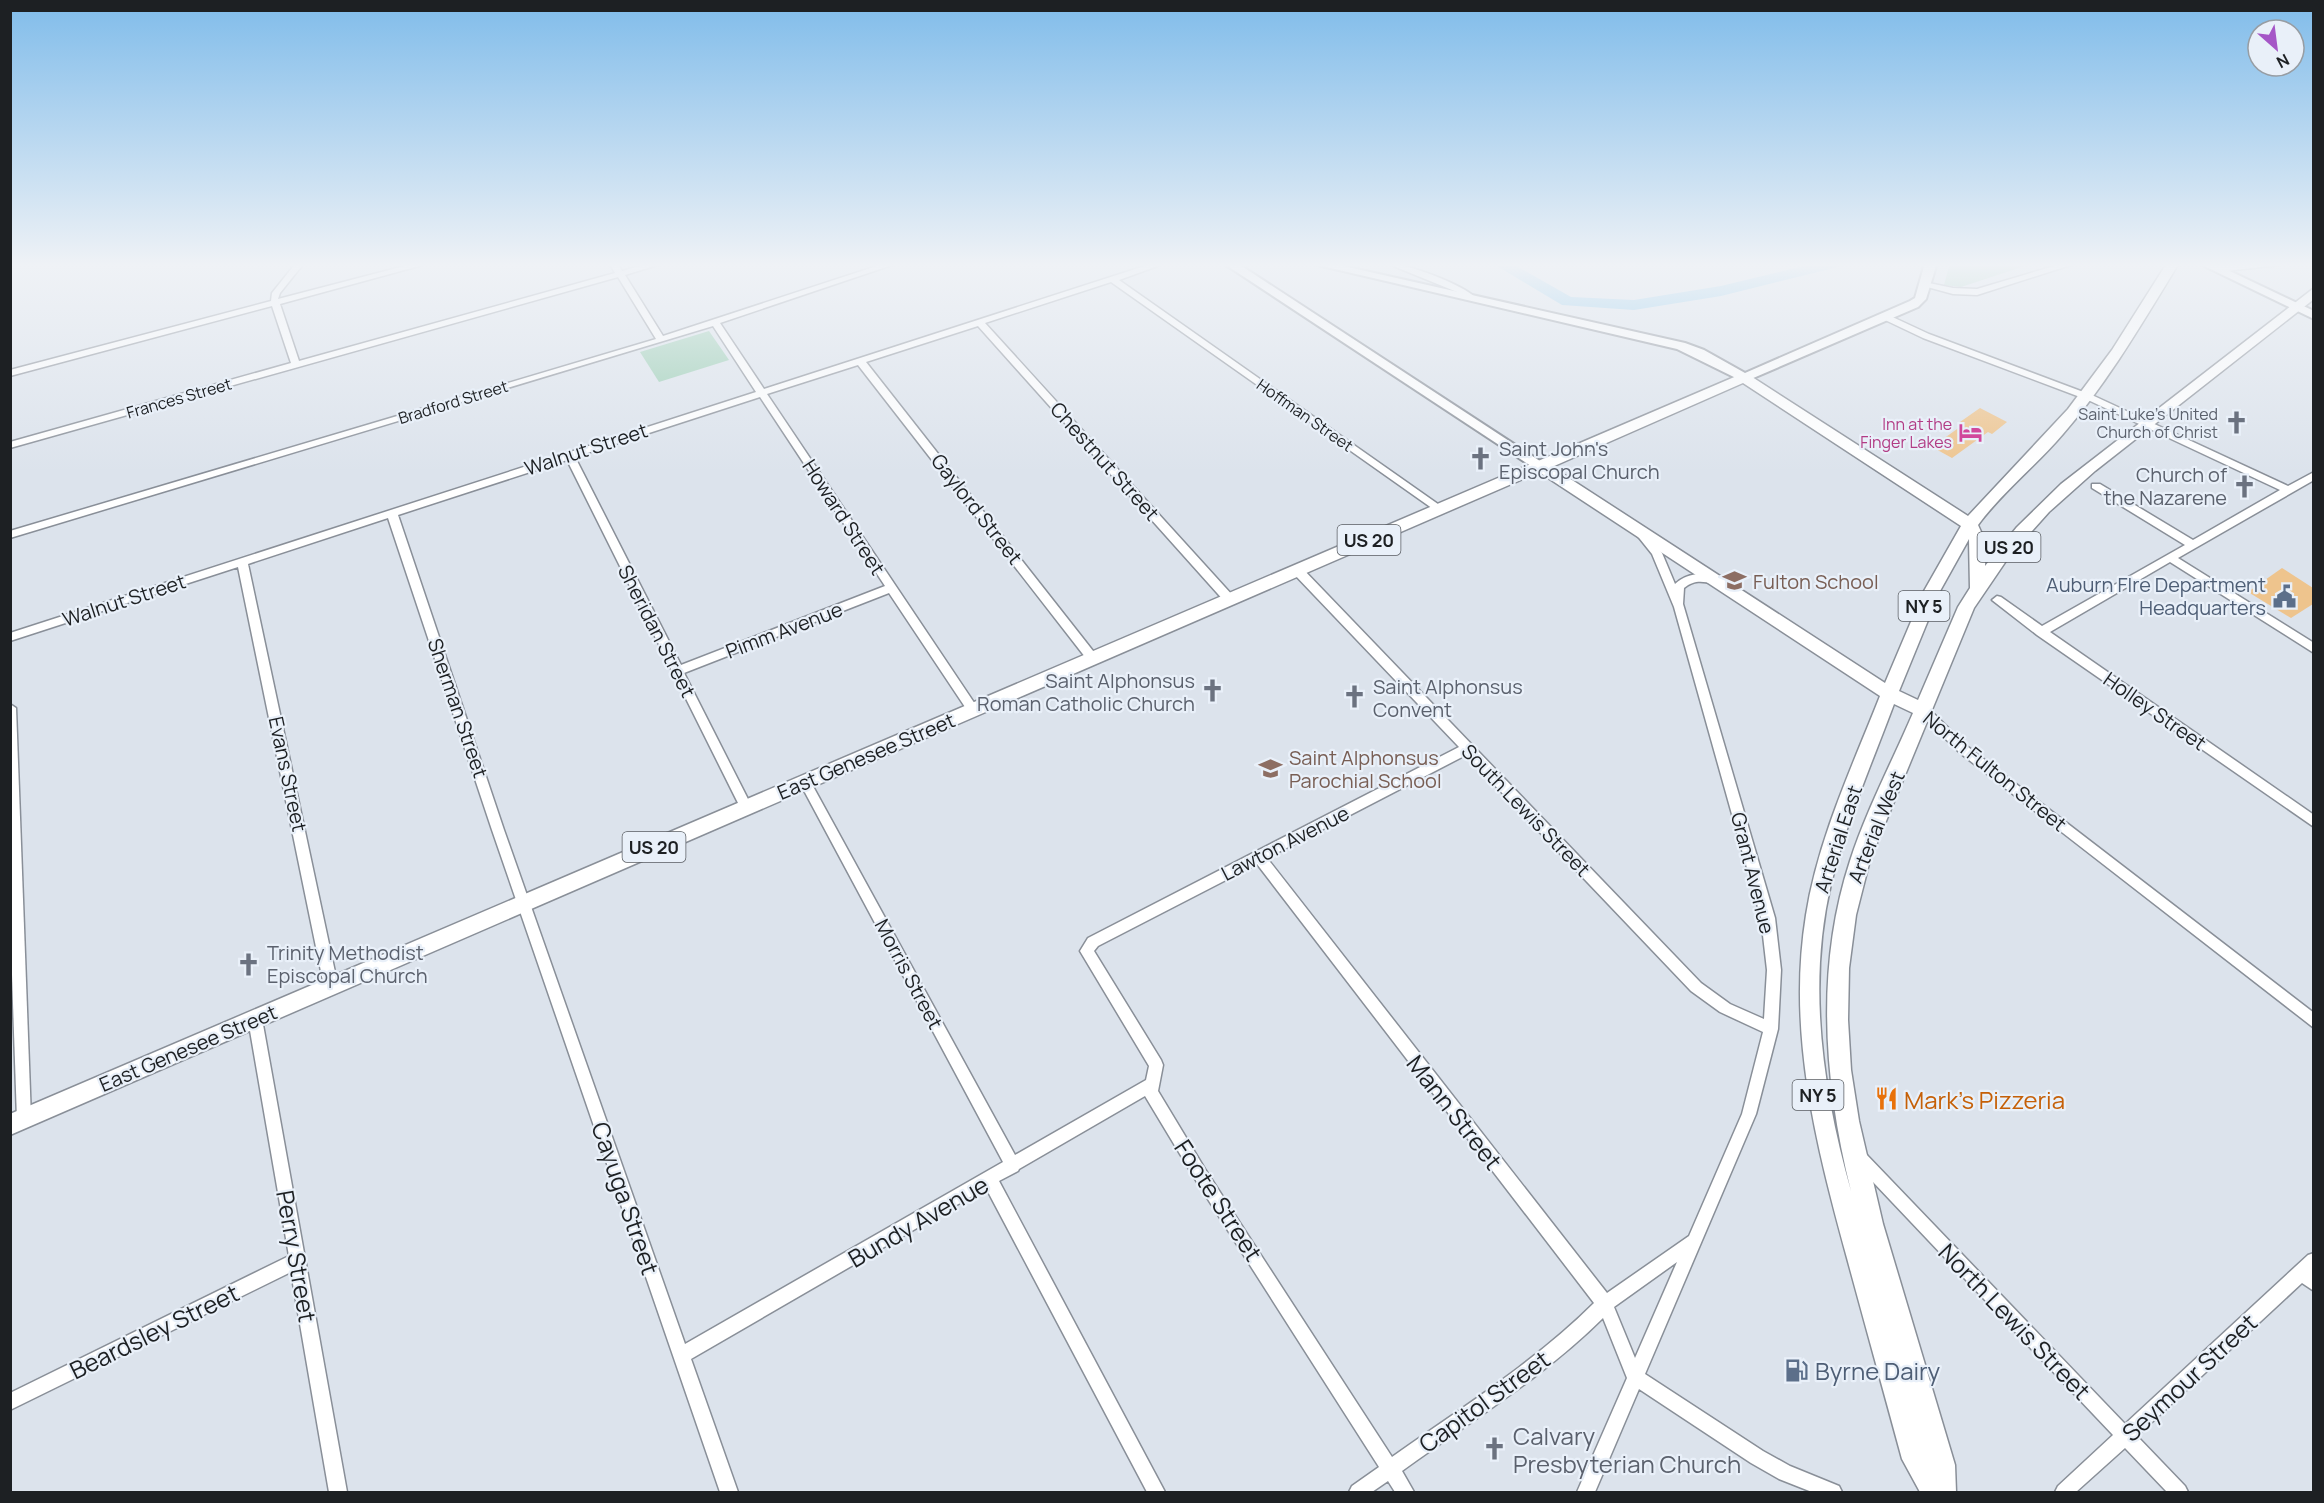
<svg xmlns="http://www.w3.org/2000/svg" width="2324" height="1503" viewBox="0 0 2324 1503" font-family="Manrope,sans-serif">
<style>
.green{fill:#97ccb1}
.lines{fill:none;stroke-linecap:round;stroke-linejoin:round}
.river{fill:#85c7ec;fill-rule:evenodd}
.building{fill:#eec48d}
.minor-casing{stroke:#898f98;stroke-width:3}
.major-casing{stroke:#898f98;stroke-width:4}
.highway-casing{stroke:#898f98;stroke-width:3}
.minor{fill:#fff;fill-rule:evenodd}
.major{fill:#fff;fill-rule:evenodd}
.highway{fill:#fff;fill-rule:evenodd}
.labels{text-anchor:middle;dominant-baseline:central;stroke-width:4.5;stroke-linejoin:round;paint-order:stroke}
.far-street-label{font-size:16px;fill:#1d2023;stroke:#e9f0f9}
.far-worship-label{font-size:16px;fill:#5b616d;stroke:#e9f0f9;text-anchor:end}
.far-hotel-label{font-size:16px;fill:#b23c85;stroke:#e9f0f9;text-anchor:end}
.shield{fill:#e9f0f9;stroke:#5a5e63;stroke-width:1.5}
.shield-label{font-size:18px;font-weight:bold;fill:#1d2023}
.worship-label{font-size:20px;fill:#5b616d;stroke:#e9f0f9;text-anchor:start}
.street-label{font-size:20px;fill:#1d2023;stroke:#e9f0f9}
.education-label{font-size:20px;fill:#785e54;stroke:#e9f0f9;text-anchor:start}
.service-label{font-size:20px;fill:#4e5e75;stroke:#e9f0f9;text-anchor:end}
.near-food-label{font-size:24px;fill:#c56008;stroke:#e9f0f9;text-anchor:start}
.near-street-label{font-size:24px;fill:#1d2023;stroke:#e9f0f9}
.near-service-label{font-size:24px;fill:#4e5e75;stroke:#e9f0f9;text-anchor:start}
.near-worship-label{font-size:24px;fill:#5b616d;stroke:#e9f0f9;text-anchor:start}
</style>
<rect width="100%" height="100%" fill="#dce3ec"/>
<g class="green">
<path d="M1950,263h84l-73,24 -17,-2z"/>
<path d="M709,331l20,29 -70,22 -19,-30z"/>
</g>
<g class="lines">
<path class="river" d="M1492,263h19l60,34 63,3 87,-14 96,-23h27l-2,3 -121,30 -87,14 -72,-5z"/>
</g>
<g class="building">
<path d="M1980,408l27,14 -15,12 -4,-2 -36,26 -20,-11 32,-23 -4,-2z"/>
<path d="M2282,568l31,20v16l-22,14 -43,-26z"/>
</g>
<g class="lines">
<defs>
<g id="minor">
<path d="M296,263h8l-24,30 -2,6 138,-36h14l-150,41 19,57 316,-88 -6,-10h8l5,8 29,-8h13l-39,12 38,61 223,-73h12l-178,60 44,66 390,-126h12l-47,17 326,229 -1,2h-8l-325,-229 -126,41 249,274 1,3 -5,4 -4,-1 -248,-277 -112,36 231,294 2,3 -6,4 -4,-1 -231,-297 -91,29 212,316 -6,4 -4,-1 -80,-120 -205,80 68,134 -2,4h-8l-2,-4 -173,-347 -169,55 106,315 181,514 318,-182 -202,-377 -2,-3 2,-3h8l206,376 131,-75 3,-14 -69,-115 8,-13 371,-191 -166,-174 -1,-3 1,-3h8l400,416 29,21 34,15 3,-49 -6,-52 -87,-311 -22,-53 -16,-20 5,-3 4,1 17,21 13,31c13,-12 27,-11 43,-7l1,3 -5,4c-12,-3 -20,-4 -30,4l-1,16 92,314 6,52 -3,59 -22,85 -111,260 118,77 27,15 49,20 3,6h-30l-33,-13 -28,-16 -112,-74 -44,103h-18l50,-114 -24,-60c-58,58 -135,105 -201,153l12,21h-19l-7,-11 -16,11h-23l3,-6 27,-19 -184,-288 -50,-83 -126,73 -1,2 -19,10 166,311h-18l-161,-304 -295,171 47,133h-18l-228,-662 -104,-312 -140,46 90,422 -2,4 -5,2 -5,-2 -2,-4 -86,-419 -228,74v-8l746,-241 -43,-66 -703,212v-7l646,-192 -38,-62 -608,171v-6l281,-79 -19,-57 -262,70v-6l261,-69 1,-8zM760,397l125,189 -204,79 -106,-208zM1466,755l225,236 29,21 43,20 -21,82 -53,122 -82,57 -340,-435zM1257,864l337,439c-59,59 -133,105 -202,154l-187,-288 -47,-78 5,-26 -2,-5 -67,-109 4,-5zM1677,1262l-42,96 -21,-51z"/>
<path d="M1386,263c20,0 76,21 90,35l-7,2 -12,-8z"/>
<path d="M2064,263h13l-100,32 -24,-1 -33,-9 4,-3 29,6 24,1z"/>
<path d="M2253,263h30l-4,2 -62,7 -4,-3 4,-3z"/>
<path d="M1886,314l43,20 165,62 194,90 26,-14v8l-136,78 136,85v10l-144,-91 -120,70 264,183v12l-277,-192 -45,-35 5,-4 4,1 41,29 143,-81 -93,-57v-4h8l93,56 87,-50 -192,-90 -165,-62 -40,-19 -1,-2z"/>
<path d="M10,704l6,4 15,411 -2,5 -5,2 -5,-2 -2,-5 -7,-202z"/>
<path d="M1924,707l4,1 40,39 346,266v15l-354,-275 -40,-39 -2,-3z"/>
<path d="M255,1013l5,2 2,4 85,473h-18l-38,-220 -281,138v-17l279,-137 -41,-237 2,-4z"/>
<path d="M1860,1151l5,2 260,271 183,-169 6,-2v38l-12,-8 -165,153 48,50 3,6h-21l-42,-44 -49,44h-21l3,-6 55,-51 -258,-272 -3,-5 3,-5z"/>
</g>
<g id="major">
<path d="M1223,263h14l309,202 -7,4 -5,-1z"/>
<path d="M1309,263h21l355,80 19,7 41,23 165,-72 5,-3 10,-35h12l-11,36 -8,8 -174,75 -67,-33z"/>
<path d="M2198,263h15l101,48v8z"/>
</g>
<path id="highway" d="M2167,263h12c-36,59 -71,119 -116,171 -27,32 -60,57 -85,91l8,18 -1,23 32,-39 44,-43 253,-196v11l-219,172 -46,41 -41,46 -34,50 -104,252 -14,55 -7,53 -1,52 3,50 8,51 24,103 72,241 1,27h-36l-18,-33c-18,-67 -37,-134 -55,-201 -31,-113 -60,-226 -41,-343 12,-76 46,-148 74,-219l-341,-224 -1529,663v-21l1729,-739h10l219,141 100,-107 44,-59zM1743,383l218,143 -37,65 -39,92 -333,-216zM1969,539l1,49 -12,19 -40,93 -19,-9 41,-100zM1894,704l19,9c-21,49 -47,98 -63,148 -35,107 -26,222 1,330 -28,-99 -44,-205 -20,-307 15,-62 41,-121 63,-180z"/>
</defs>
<use href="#minor" class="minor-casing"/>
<use href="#major" class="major-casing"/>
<use href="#highway" class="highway-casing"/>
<use href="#minor" class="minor"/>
<use href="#major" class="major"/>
<use href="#highway" class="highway"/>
</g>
<linearGradient id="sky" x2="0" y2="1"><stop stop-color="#80bcea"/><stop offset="0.56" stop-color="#eff2f6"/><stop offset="1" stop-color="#eff2f6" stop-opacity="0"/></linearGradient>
<rect width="2324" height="473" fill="url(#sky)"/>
<defs>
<symbol id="church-bare" viewBox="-9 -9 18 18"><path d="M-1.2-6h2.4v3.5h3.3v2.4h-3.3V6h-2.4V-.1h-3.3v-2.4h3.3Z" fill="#6b7280" stroke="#e9f0f9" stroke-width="2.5" paint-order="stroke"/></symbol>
<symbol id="hotel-bare" viewBox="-9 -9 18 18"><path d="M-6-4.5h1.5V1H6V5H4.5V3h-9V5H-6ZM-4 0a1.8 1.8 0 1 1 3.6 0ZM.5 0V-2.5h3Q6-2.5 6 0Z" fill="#d1479c" stroke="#e9f0f9" stroke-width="2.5" paint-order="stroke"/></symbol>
<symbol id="school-bare" viewBox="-9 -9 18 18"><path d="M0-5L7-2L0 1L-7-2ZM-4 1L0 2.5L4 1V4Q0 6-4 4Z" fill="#8d6e63" stroke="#e9f0f9" stroke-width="2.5" paint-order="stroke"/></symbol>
<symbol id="civic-bare" viewBox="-9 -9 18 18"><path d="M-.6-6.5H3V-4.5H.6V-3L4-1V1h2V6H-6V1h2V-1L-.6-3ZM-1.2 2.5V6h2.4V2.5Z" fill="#5c6f8a" stroke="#e9f0f9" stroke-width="2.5" paint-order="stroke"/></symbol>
<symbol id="restaurant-bare" viewBox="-9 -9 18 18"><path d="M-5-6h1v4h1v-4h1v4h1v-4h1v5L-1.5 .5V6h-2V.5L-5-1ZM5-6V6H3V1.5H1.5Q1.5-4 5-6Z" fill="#e8710a" stroke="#e9f0f9" stroke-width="2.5" paint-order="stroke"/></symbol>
<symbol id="fuel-bare" viewBox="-9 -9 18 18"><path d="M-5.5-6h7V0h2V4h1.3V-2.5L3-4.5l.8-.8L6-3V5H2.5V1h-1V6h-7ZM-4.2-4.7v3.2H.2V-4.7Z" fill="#5c6f8a" stroke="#e9f0f9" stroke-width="2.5" paint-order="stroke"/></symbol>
</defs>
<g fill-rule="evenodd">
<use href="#church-bare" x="2220" y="406" width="33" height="33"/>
<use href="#hotel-bare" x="1954" y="416" width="33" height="33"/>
<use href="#church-bare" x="1464" y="442" width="33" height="33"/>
<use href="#church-bare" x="2228" y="470" width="33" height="33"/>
<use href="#school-bare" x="1718" y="564" width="33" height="33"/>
<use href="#civic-bare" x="2268" y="580" width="33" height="33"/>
<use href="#church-bare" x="1196" y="674" width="33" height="33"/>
<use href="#church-bare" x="1338" y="680" width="33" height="33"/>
<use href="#school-bare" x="1254" y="752" width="33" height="33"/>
<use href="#church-bare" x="232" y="948" width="33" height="33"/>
<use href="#restaurant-bare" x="1870" y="1082" width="33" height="33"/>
<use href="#fuel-bare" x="1780" y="1354" width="33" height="33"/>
<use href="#church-bare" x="1478" y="1432" width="33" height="33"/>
</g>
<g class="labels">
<g class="far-street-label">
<text transform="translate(179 398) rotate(-16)">Frances Street</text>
<text transform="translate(453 402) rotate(-17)">Bradford Street</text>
<text transform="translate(1305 415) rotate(35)">Hoffman Street</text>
</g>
<g class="far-worship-label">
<text x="2218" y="414">Saint Luke's United<tspan x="2218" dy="18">Church of Christ</tspan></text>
</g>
<g class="far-hotel-label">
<text x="1952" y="424">Inn at the<tspan x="1952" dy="18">Finger Lakes</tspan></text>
</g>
<g class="shield">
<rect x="1337.5" y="525" width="63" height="30" rx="4.5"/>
<rect x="1977.5" y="532" width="63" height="30" rx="4.5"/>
<rect x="1898.5" y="591" width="51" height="30" rx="4.5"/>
<rect x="622.5" y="832" width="63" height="30" rx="4.5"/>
<rect x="1792.5" y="1080" width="51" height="30" rx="4.5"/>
</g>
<g class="shield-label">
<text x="1369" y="540">US 20</text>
<text x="2009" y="547">US 20</text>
<text x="1924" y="606">NY 5</text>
<text x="654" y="847">US 20</text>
<text x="1818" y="1095">NY 5</text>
</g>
<g class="worship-label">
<text x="1499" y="448">Saint John's<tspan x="1499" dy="23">Episcopal Church</tspan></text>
<text x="2227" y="474" text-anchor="end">Church of<tspan x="2227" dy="23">the Nazarene</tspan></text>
<text x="1195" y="680" text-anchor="end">Saint Alphonsus<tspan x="1195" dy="23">Roman Catholic Church</tspan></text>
<text x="1373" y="686">Saint Alphonsus<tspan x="1373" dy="23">Convent</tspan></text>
<text x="267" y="952">Trinity Methodist<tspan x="267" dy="23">Episcopal Church</tspan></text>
</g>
<g class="street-label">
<text transform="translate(586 449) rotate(-18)">Walnut Street</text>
<text transform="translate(1105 461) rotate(48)">Chestnut Street</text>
<text transform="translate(977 509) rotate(52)">Gaylord Street</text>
<text transform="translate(844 517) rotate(57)">Howard Street</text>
<text transform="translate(124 600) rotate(-18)">Walnut Street</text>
<text transform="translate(784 630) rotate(-21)">Pimm Avenue</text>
<text transform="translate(657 631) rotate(63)">Sheridan Street</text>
<text transform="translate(458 708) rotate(71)">Sherman Street</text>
<text transform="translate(2155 711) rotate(35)">Holley Street</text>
<text transform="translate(866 756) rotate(-23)">East Genesee Street</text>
<text transform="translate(1995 771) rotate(39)">North Fulton Street</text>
<text transform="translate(288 774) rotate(78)">Evans Street</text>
<text transform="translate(1526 810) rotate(46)">South Lewis Street</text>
<text transform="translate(1876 827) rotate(-68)">Arterial West</text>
<text transform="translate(1838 839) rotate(-72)">Arterial East</text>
<text transform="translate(1285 843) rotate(-27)">Lawton Avenue</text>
<text transform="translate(1753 873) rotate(76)">Grant Avenue</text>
<text transform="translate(909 974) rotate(62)">Morris Street</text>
<text transform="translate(188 1048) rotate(-23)">East Genesee Street</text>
</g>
<g class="education-label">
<text x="1753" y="581">Fulton School</text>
<text x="1289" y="757">Saint Alphonsus<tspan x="1289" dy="23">Parochial School</tspan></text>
</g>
<g class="service-label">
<text x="2266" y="584">Auburn FIre Department<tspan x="2266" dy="23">Headquarters</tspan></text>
</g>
<g class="near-food-label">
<text x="1904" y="1099">Mark's Pizzeria</text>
</g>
<g class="near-street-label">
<text transform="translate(1455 1112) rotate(52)">Mann Street</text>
<text transform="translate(626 1198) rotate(71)">Cayuga Street</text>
<text transform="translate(1219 1200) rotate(57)">Foote Street</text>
<text transform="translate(918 1221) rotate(-30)">Bundy Avenue</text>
<text transform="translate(297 1256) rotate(80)">Perry Street</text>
<text transform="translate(2015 1321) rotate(46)">North Lewis Street</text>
<text transform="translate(154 1331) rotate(-26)">Beardsley Street</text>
<text transform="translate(2189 1377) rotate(-43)">Seymour Street</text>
<text transform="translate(1484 1401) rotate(-36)">Capitol Street</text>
</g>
<g class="near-service-label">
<text x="1815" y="1370">Byrne Dairy</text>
</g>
<g class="near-worship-label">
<text x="1513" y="1435">Calvary<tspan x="1513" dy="28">Presbyterian Church</tspan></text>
</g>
</g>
<rect width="2324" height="1503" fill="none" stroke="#1d2023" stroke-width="24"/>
<g transform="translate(2276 48) rotate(152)"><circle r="28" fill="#e9f0f9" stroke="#979da3" stroke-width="1.5"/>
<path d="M0-4.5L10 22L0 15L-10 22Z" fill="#a556c7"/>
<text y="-9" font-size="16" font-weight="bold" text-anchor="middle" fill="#1d2023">N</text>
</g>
</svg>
